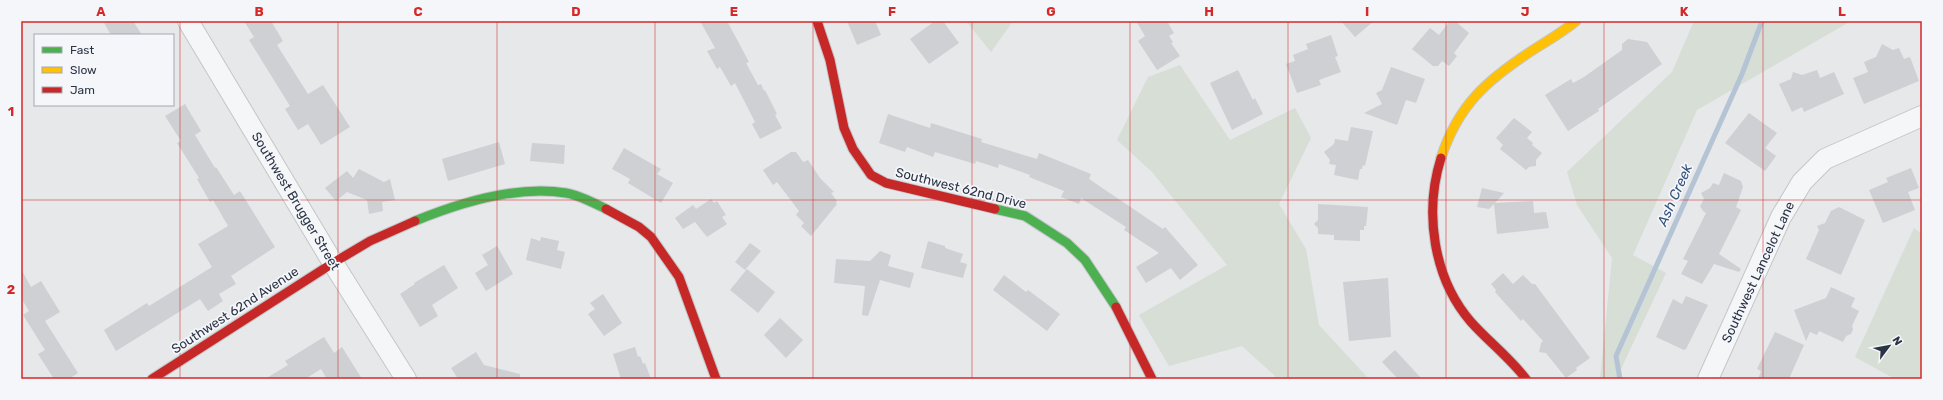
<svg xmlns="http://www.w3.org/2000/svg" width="1943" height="400" viewBox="0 0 1943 400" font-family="Rubik,sans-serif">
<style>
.green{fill:#d6ded6}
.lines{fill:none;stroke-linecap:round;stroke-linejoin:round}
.stream{stroke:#b4c4d5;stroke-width:5}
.building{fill:#ced0d3}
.street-casing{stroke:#c4c6c8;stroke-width:22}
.fast-casing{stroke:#c4c6c8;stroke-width:11}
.slow-casing{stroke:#c4c6c8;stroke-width:11}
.jam-casing{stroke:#c4c6c8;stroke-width:11}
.street{stroke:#f5f6f7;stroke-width:20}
.fast{stroke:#4caf50;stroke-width:9}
.slow{stroke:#ffc107;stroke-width:9}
.jam{stroke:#c62828;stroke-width:9}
.grid{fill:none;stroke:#d62828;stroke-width:1;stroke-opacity:0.55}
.labels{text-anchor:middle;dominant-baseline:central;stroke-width:3.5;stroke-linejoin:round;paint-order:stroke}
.street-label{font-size:13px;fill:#2b3445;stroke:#f4f6f9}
.water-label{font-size:14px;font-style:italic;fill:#34527a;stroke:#f4f6f9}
.neatline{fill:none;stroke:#d62828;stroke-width:1.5}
.grid-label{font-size:13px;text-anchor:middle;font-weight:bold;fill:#d62828}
</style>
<rect width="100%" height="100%" fill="#e6e8ea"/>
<g class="green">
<path d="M966,21h47l-22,31z"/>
<path d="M1694,21h157l-154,89 -64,145 33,18 -45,96 1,10h-22l12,-121 -35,-53 -10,-33 105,-100z"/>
<path d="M1180,65l50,75 65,-32 16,30 -32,66 27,45 13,76 50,54h-95l1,-3 -33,-30 -73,20 -30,-51 88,-50 -75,-93 -35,-32 31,-63z"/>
<path d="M1914,228l8,6v145h-27l-40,-22z"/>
</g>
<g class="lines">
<path class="stream" d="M1620,379l-4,-23 126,-282 20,-53"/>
</g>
<g class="building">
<path d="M103,21h30l9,14h-31z"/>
<path d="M244,21h27l12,20 -6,4 31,49 15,-9 27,42 -29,18 -13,-21 -10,6 -13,-21 5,-3 -41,-66 5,-3z"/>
<path d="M700,21h27l22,41 -3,1 12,22 3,-1 3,7 1,-1 12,24 -2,1 7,13 -22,11 -8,-15 3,-2 -20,-39 -4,3 -11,-19 -3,2 -10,-18 8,-3z"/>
<path d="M847,21h28l6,14 -24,10z"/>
<path d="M935,21h8l16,22 -30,21 -19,-25z"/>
<path d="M1136,21h31l7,12 -5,3 4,6 -2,1 9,13 -23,14 -19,-29 7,-5z"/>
<path d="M1341,21h33l-19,16z"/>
<path d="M1450,21h5l14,12 -15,20 3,3 -8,10 -7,-5 -4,5h-5l-21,-17 18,-21 9,7z"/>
<path d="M1331,35l7,21 -3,1 6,15 -22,8 2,5 -24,8 -11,-29 9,-3 -2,-6 15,-6 -2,-5z"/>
<path d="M1628,39l19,3 15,22 -64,45 1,2 -31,20 -23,-36 26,-16 2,4 11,-6 38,-27v-6z"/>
<path d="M1882,44l11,6 6,-2 5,11 6,-2 9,24 -55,23 -11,-26 15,-6 -4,-10 12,-5z"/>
<path d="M1391,67l34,12 -9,24 -10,-3 -9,25 -33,-12 18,-9 -6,-11 6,-3z"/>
<path d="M1238,70l15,30 2,-2 8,16 -31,16 -22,-47z"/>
<path d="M1817,70l3,8 14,-6 10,22 -40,18 -2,-5 -10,5 -13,-28 12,-5 2,-7 9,3z"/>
<path d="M185,104l16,27 -6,4 20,33 1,-1 18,28 6,-4 35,56 -44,29 5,8 -17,10 4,7 -15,10 -8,-12 -84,52 -12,-21 43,-27 2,3 63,-39 -14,-23 30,-18 -15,-26 -3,2 -13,-23 2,-1 -22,-35 4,-2 -16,-25z"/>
<path d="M1749,113l28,20 -12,15 11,8 -11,15 -40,-28z"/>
<path d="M888,114l42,14 1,-5 51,16 -1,3 56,17 2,-6 52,21 -2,5 74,50 2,-2 33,38 -18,15 -9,-12 -25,15 -10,-16 23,-14 -35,-23 2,-3 -45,-29 -2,6 -18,-7 3,-6 -35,-14 1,-2 -31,-11 -1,4 -22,-7 -1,3 -40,-12 -2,5 -26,-10 -2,5 -26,-9z"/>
<path d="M1514,118l18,14 -5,6 6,5 -1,2 10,8 -6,7v6l-7,1 -3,3 -26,-21 3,-4 -7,-7z"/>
<path d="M1351,127l22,4 -8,35 -2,-1 -1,4h-2l-2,11 -24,-5 2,-10 -7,-1 1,-4 -6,-8 10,-8 1,-5 13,2z"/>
<path d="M499,142l6,22 -57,17 -6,-22z"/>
<path d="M532,143l33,2 -1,19 -34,-3z"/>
<path d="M624,148l37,21 -4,5 16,9 -12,20 -33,-20 2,-4 -18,-10z"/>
<path d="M791,152h5l7,10 5,-2 12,18 14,14 -3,1 6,8 -1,1 1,2 -26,32 -10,-10 3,-3 -8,-8 3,-4 -22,-29 -4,3 -10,-15z"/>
<path d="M1911,168l8,20 -11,4 7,18 -32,13 -14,-33 19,-8 -2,-4z"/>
<path d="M359,169l25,13 6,-3 5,21 -13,2 1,9 -14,3 -2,-14 -20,-8 -11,9 -11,-13 22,-17 6,7z"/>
<path d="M1724,173l17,8 2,6 -7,20 5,3 -22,44 22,15 -2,3 -25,-8 -12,20 -21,-10 7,-13 -5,-2 23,-46 -3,-2 -3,-5 4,-7 -3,-6 9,-5 3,-5 6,2z"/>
<path d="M1482,188l22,5 -9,10 38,-2 1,12 12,-1 3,16 -52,6 -3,-30 -5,5 -12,-2z"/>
<path d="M711,199l3,4 3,-2 9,14 -4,2 5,7 -20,13 -12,-15 -12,7 -8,-11 18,-13 3,4z"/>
<path d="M1318,204l50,3 -2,19h-2v4h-4v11l-26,-1v-5l-16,-1v-6l-4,-4 4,-4z"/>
<path d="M1839,207l26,13 -24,55 -35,-16 13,-29 -2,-4 8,-3 6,-12z"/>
<path d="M541,237l18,4 -2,9 8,2 -4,17 -35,-9 5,-22 9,3z"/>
<path d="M928,241l17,5v2l18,6 -3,8 7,2 -4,14 -42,-10z"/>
<path d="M750,243l11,8 -16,19 -10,-8z"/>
<path d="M497,246l16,28 -27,17 -11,-18 13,-8 -6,-10z"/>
<path d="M880,251l11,4 -3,11 26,7 -4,15 -30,-8 -12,36 -6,-1 3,-29 -31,-3 2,-24 34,2z"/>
<path d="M444,265l14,23 -26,17 6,11 -18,11 -20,-33 15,-10 -1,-1z"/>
<path d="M21,269l10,18 10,-6 19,31 -15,9 33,52 -9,6h-15l-16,-25 7,-4 -22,-35 6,-4 -8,-13z"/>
<path d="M747,269l28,23 -17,21 -28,-23z"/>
<path d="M1503,273l10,11 10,-9 9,9h3l55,74 -14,10 1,2 -11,8 -20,-25 -7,-1 2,-9 2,-2 -20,-22 -2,2 -26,-29 1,-2 -5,-6z"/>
<path d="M1004,275l22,17 2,-2 32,24 -13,17 -54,-41z"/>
<path d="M1388,278l3,59 -42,4 -6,-59z"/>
<path d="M1831,287l24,11 -4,9 8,4 -7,15 1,3 -2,5 -5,2 -3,6 -24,-11 -2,4 -7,-3 -4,9 -12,-31 32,-12z"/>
<path d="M603,294l19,29 -18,13 -16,-22 7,-5 -5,-6z"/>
<path d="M1686,296l22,9 -22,44 -2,1 -28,-13 17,-38 9,5z"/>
<path d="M780,318l23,22 -17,18 -22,-23z"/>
<path d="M1775,332l29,13 -15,34h-31l3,-8 -4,-2z"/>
<path d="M324,337l10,16 8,-6 20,32h-35l-6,-10 -16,10h-40l23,-14 -3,-4z"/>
<path d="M635,347l3,10 2,-1 3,8 2,-1 6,16h-30l-8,-25z"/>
<path d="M1395,350l27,29h-24l-16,-17z"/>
<path d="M476,352l8,13 36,9v5h-62l-7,-11z"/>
</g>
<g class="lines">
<defs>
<g id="street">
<path d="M188,21l145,242 73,116"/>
<path d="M1708,379l73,-162 21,-35 23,-23 97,-43"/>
</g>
<g id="fast">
<path d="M995,209l30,7 42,27 18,17 31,47"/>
<path d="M415,221c44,-18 103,-36 151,-28 13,2 28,10 40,16"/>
</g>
<path id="slow" d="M1441,158c17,-53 46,-78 92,-108 14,-9 30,-18 43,-29"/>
<g id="jam">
<path d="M817,21l13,39 14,68 9,21 18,26 15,8 109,26"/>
<path d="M1441,158c-17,54 -8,120 30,164 18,20 39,36 55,57"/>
<path d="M606,209l33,18 12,10 28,40 37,102"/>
<path d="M1116,307l36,72"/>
<path d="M152,379l181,-116 37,-22 45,-20"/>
</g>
</defs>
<use href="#street" class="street-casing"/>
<use href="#fast" class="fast-casing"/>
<use href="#slow" class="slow-casing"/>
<use href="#jam" class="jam-casing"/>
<use href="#street" class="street"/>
<use href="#fast" class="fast"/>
<use href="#slow" class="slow"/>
<use href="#jam" class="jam"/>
</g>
<path class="grid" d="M180,21v358M338,21v358M497,21v358M655,21v358M813,21v358M972,21v358M1130,21v358M1288,21v358M1446,21v358M1604,21v358M1763,21v358M21,200h1901"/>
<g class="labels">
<g class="street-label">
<text transform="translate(961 188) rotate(14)">Southwest 62nd Drive</text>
<text transform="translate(296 201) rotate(59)">Southwest Brugger Street</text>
<text transform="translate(1758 272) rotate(-65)">Southwest Lancelot Lane</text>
<text transform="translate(235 310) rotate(-33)">Southwest 62nd Avenue</text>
</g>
<g class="water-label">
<text transform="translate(1675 195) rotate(-66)">Ash Creek</text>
</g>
</g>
<rect width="1943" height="400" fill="none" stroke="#f4f6f9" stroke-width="44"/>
<rect x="34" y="34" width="140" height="72" fill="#f4f6f9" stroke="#a4a8b1"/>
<rect x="42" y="47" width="20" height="6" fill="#4caf50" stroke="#a4a8b1"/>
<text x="70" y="54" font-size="12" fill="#2b3445">Fast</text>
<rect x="42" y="67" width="20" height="6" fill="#ffc107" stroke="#a4a8b1"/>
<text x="70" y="74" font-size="12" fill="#2b3445">Slow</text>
<rect x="42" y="87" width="20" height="6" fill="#c62828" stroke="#a4a8b1"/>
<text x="70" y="94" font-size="12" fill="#2b3445">Jam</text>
<g transform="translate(1889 346) rotate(58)" stroke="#f4f6f9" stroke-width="3" paint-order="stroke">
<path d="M0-3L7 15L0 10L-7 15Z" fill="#2b3445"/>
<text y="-6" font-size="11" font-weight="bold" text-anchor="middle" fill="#2b3445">N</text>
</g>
<rect x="22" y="22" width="1899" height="356" class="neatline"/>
<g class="grid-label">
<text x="101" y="16">A</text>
<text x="259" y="16">B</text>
<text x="418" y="16">C</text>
<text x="576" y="16">D</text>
<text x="734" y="16">E</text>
<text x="892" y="16">F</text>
<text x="1051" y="16">G</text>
<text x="1209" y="16">H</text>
<text x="1367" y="16">I</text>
<text x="1525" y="16">J</text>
<text x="1684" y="16">K</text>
<text x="1842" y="16">L</text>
<text x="11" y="116">1</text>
<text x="11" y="294">2</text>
</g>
</svg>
